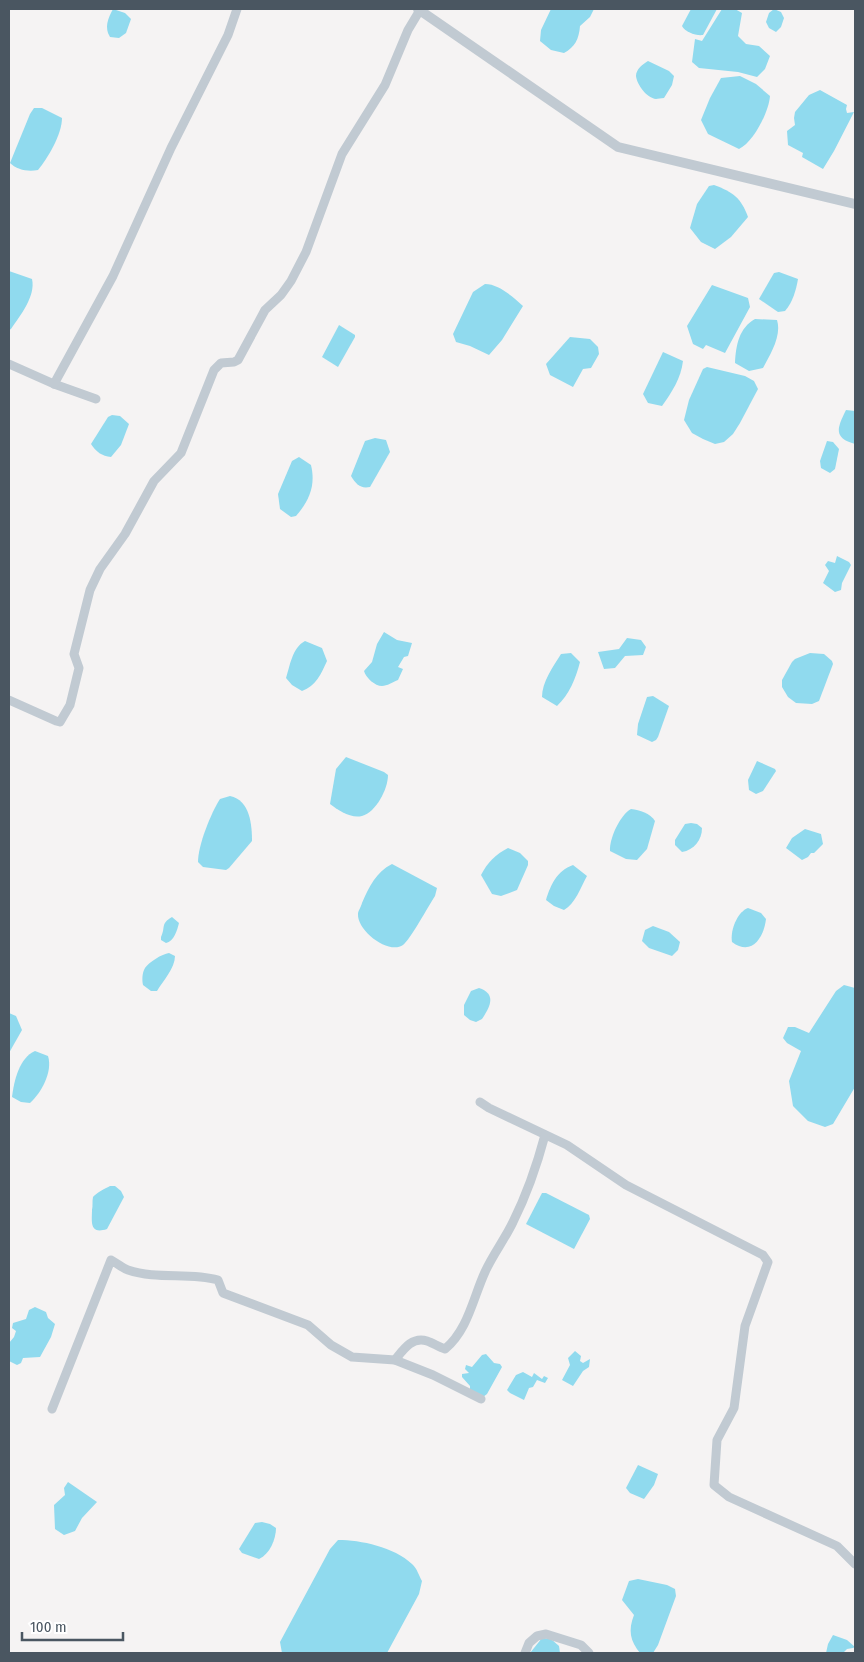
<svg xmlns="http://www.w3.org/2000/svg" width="864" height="1662" viewBox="0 0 864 1662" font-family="'Fira Sans Condensed',sans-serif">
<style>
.water{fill:#90daee}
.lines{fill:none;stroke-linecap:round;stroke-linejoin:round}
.minor{stroke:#c1cad2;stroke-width:9}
.tertiary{stroke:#c1cad2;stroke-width:10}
</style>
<rect width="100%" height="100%" fill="#f5f3f3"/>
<g class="water">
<path d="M113,9l12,4 6,6 -5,14 -7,5 -9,-1c-6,-9 -2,-19 3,-28z"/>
<path d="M551,9h43l-4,8 -10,9c-1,13 -5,21 -16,27l-13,-3 -11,-9 1,-11z"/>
<path d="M691,9h26l-14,26c-7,1 -18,-3 -21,-9z"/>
<path d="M722,9h13l7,4 -4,23 8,8 13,2 11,10 -5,13 -8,8 -19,-5 -39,-4 -7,-6 3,-23 7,2z"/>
<path d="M774,9l7,3 3,6 -3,9 -5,5 -7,-4 -3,-6 3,-9z"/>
<path d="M648,61l21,10 5,5 -2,9 -8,13c-3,0 -6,1 -8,1 -9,-1 -19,-14 -20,-23 0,-7 7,-12 12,-15z"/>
<path d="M740,76l16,8 14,12c-1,15 -16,46 -31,53l-31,-15 -7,-14 9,-22 11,-20z"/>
<path d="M820,90l27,15 -1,4 1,4 7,-1 -20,39 -11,18 -21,-12 1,-4 -15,-8 -1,-14 8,-6 -1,-7 1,-6 14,-17z"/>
<path d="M34,108h8l20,10c0,16 -14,40 -24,52 -10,2 -21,0 -28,-7l20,-49z"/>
<path d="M714,185c19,7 27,13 34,32l-17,20 -16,12 -14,-7 -11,-14 7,-24 12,-18z"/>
<path d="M9,271l23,8c4,17 -12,37 -21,50l-2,1z"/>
<path d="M779,272l19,7c-2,11 -5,23 -13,32l-7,1 -19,-13 15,-26z"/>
<path d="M485,284c14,0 28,13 38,22l-21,34 -13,15 -19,-9 -14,-4 -3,-8 20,-42z"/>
<path d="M712,285l36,13 2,9 -25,46 -19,-8 -3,4 -10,-5 -6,-18z"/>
<path d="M755,319l22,1c5,16 -7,35 -14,48l-14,3 -14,-8c1,-18 4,-35 20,-44z"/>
<path d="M339,325l16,10v2l-17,30 -16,-10z"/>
<path d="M570,337l20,2 8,8 1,7 -8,14 -8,1 -10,18 -23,-12 -4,-11z"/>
<path d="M663,352l20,9c-2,17 -11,31 -21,45l-14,-3 -5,-9z"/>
<path d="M707,367l38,9 9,5 4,8 -18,34 -7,11 -9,8 -9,2 -12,-5 -11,-6 -8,-13 5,-20 14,-31z"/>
<path d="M846,410l9,1v33c-22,-6 -18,-16 -9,-34z"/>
<path d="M112,415l8,1 9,8 -8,21 -10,12c-9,-1 -15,-5 -20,-13l17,-27z"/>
<path d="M375,438l11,2 4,12 -20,35c-10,2 -14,-3 -19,-11l14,-35z"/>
<path d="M827,441l6,1 6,7 -4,20 -5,4 -9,-5 -1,-7z"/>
<path d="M299,457l12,8c5,21 -2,36 -15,51l-5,1 -11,-8 -2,-15 14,-33z"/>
<path d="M837,556l12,6 2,3 -9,18 -1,7 -6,2 -12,-9 6,-12 -4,-6 3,-4 7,2z"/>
<path d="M384,632l13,8 15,3 -4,13 -4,1 -6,10 5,2 -5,11c-5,2 -11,6 -16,6 -7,0 -16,-8 -18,-15l8,-9 5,-18z"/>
<path d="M627,638l14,2 5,7 -3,8 -18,1 -10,12 -11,1 -6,-17 21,-3z"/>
<path d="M305,641l17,7 5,13c-6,13 -11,25 -25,30l-10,-6 -6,-7c4,-12 6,-30 19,-37z"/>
<path d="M571,653l9,9c-4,16 -11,33 -23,44l-15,-9c0,-15 11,-30 19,-43z"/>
<path d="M810,653l14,1 8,7 1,3 -14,37 -7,3 -16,-1 -8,-6 -6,-10v-7l10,-18 3,-3z"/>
<path d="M653,696l16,10 -11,31 -2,3 -4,2 -15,-7 1,-11 9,-27z"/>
<path d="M346,757l38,15 4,3c0,14 -12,37 -26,41 -11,3 -24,-6 -32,-12l6,-35z"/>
<path d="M757,761l18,8 1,2 -13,20 -7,3 -7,-4 -1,-10z"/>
<path d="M230,796c20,4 22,29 22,45l-23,27 -3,2 -23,-3 -5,-5c0,-17 13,-49 22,-63z"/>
<path d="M631,809c9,1 19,4 24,12l-8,28 -10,11 -11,-1 -16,-8c-1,-12 10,-36 21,-42z"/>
<path d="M691,823l6,1 5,4c0,12 -8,22 -20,24l-7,-7v-5l10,-16z"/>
<path d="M805,829l16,5 2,10 -9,9h-3l-3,4 -6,3 -16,-12 6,-10z"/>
<path d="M508,848l12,5 8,8v4l-11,25 -16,6 -9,-2 -11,-19c6,-12 15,-21 27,-27z"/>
<path d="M392,864l45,24 -2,8c-6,9 -25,44 -32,49 -14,10 -46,-14 -45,-31 0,-3 3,-7 4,-11 7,-16 14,-31 30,-39z"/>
<path d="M573,865l14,11c-6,11 -12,28 -23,34l-10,-4 -8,-6c5,-16 11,-29 27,-35z"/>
<path d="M748,908l13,5 5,6c-2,18 -14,38 -34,23 -2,-11 5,-30 16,-34z"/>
<path d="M172,917l7,6c-2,8 -5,18 -13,20l-5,-3v-3c5,-10 -1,-13 11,-20z"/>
<path d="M653,926l16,6 11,10 -2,8 -6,6 -23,-8 -7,-7 3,-11z"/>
<path d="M169,953l6,3c0,12 -12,25 -18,35h-6l-8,-6c-1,-5 -1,-12 2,-17 4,-6 17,-14 24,-15z"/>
<path d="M844,985l11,3v99l-22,37 -8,3 -17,-6 -15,-15 -4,-25 12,-30 -14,-8 -4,-5 5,-11h7l14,6 27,-42z"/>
<path d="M479,988c18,6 11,19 3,31l-6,3 -6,-2 -6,-5v-10l7,-14z"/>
<path d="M9,1013l7,3 6,14 -13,23z"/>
<path d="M35,1051l13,5c5,16 -7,37 -18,47l-9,-1 -9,-5c2,-16 7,-39 23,-46z"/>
<path d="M110,1186h5l6,5 3,6 -17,32c-18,6 -15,-8 -15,-19 1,-4 0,-9 1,-13 3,-4 13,-9 17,-11z"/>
<path d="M542,1193h4l43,22 1,4 -16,30 -48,-25z"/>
<path d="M35,1307l11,5 2,6 7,6 -4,13 -11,20 -17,1 -2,5 -4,2 -8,-4v-18l5,-6 2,-6 -4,-3 1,-5 13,-4 3,-9z"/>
<path d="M575,1351l6,5 -1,5 3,2 7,-4 -1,8 -6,4 -10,15 -11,-6 8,-15 -2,-7z"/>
<path d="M486,1354l8,9 6,1 2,3 -15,27 -4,3 -13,-7v-4l-8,-9v-3l7,-1 -4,-4 1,-4 6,2 10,-12z"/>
<path d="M523,1372l9,5 2,-4 8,6 2,-3 4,2 -3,5 -8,-3 -4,7 -4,1 -5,12 -14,-7 -3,-3 9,-15z"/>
<path d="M638,1465l20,9 -4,11 -10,14 -14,-6 -4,-5z"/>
<path d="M68,1482l29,20 -15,16 -7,13 -11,4 -9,-6 -1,-24 11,-10 -1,-7z"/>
<path d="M262,1522l8,2 6,4c0,11 -6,26 -17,31l-17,-6 -3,-4 16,-26z"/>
<path d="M338,1540c23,0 56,7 74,24 5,4 7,12 10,17l-3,13 -32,59h-105l-2,-11 50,-93z"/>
<path d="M638,1579l29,6 8,4 1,7 -18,49 -5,8h-13c-10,-12 -12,-23 -6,-38l-12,-15 7,-19z"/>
<path d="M833,1635l14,5 8,7 -2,1 -6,1 -4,4h-17l2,-9z"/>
<path d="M542,1638l9,1 8,7 1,7h-30z"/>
</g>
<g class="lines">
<g class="minor">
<path d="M9,364l45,20 42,15"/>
<path d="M54,384l59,-108 58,-128 57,-113 9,-26"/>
<path d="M9,700l47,21 4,1 10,-17 9,-37 -5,-14 16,-64 10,-21 25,-35 29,-53 27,-28 33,-83 7,-7 13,-1 4,-2 27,-50 16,-15 10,-14 15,-29 36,-98 43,-69 23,-55 12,-20"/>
<path d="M480,1102l9,6 78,37 59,40 137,70 5,7 -23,64 -11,82 -17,32 -3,45 15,12 108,49 18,18"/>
<path d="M395,1360c8,-10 17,-24 32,-19 6,2 12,6 18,8 23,-19 28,-51 40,-77 8,-18 20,-33 28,-50 14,-28 24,-57 32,-87"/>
<path d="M52,1409l59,-149c6,3 11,8 17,10 29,10 61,2 90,10l5,13 85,32 23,20 21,12 43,3 38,15 48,24"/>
<path d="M525,1653l4,-10 8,-7 9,-2 35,11 8,8"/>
</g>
<path class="tertiary" d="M418,9l200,138 237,57"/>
</g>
<rect width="864" height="1662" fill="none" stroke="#4a5661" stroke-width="20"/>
<path d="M22 1632v8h101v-8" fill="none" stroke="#4a5661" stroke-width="2.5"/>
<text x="30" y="1632" font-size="15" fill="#4a5661" stroke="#ffffff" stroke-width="4" paint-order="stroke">100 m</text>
</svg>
